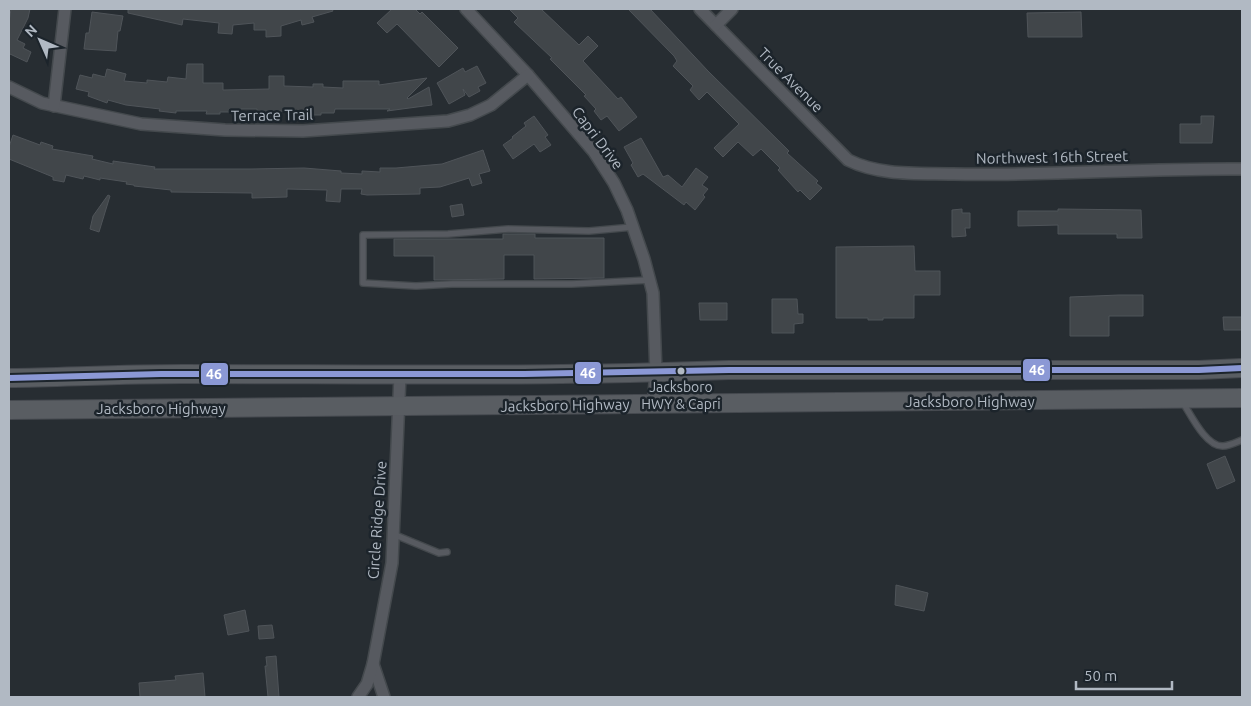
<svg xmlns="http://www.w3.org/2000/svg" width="1251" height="706" viewBox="0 0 1251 706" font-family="Ubuntu,sans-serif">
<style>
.building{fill:#41464a;stroke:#4f5459}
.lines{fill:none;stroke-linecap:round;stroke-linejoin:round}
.service-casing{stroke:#44494d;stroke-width:8}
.minor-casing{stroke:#44494d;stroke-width:14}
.primary-casing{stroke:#45494f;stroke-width:20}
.service{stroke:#575a60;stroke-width:5.5}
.minor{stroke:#575a60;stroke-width:11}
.primary{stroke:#595d62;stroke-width:18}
.bus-1-casing{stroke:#1c242b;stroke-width:10}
.bus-1{stroke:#8b98d5;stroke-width:6}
.bus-dot{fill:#b1b9c3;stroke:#1c242b;stroke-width:2}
.labels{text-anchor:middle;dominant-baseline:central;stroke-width:5;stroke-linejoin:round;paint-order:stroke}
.bus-label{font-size:14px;fill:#b1b9c3;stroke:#1c242b}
.street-label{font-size:15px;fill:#b1b9c3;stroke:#1c242b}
.line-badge{stroke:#1c242b;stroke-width:2}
.badge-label{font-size:14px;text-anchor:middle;font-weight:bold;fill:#fff}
</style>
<rect width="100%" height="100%" fill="#272d32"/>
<g class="building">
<path d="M11,9h19l-2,9 -11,22 8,4 -2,4 8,4 -4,10 -17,-8 -1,3v-35z"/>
<path d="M128,9h204l1,2 -21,6 2,5 -12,3 -1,-5 -20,6v10l-15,1v-7h-12v-7l-21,2 -1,9 -14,-1 1,-10 -36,-4 -1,6 -54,-12z"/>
<path d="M392,9h23l5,5 2,-2 36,36 -19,19 -42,-43 -10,9 -10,-10z"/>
<path d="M509,9h32l38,36 9,-9 10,10 -15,15 35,38 3,-2 16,20 -18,14 -12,-15 -6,4 -7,-9 2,-2 -12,-13 2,-1 -36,-36 2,-1 -38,-36 4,-4z"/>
<path d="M628,9h22l58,62 81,80 -2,2 31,28 -2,2 6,5 -12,12 -10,-10 -2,2 -20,-22 2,-2 -19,-19 -8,7 -15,-14 -15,15 -9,-9 25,-24 -32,-32 -8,8 -9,-10 3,-4 -20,-20 4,-5 -3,-5z"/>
<path d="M92,12l31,4 -3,15h-2l-2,20 -32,-2 2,-16h3z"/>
<path d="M1081,12l1,25h-54l-1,-24z"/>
<path d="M187,64h16v19h20v7l46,-1v-13h15v10l29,1v-3h10v3l20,1v-7h36v4l48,-7 -20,20 1,1 21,-12 3,18 -45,6 3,-2h-55l-1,4h-13v2h-8v-3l-37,-1v2h-19v-4h-28v3h-9v2h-14l1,-3h-31v2l-17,-2 1,-2 -34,-4 -18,-5 -1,3 -19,-7 1,-4 -13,-3 4,-14 12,3 1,-4 12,3 2,-8 19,5 -2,7 23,2v-3l20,2 1,-5 18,2z"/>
<path d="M477,66l9,17 -8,4 2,4 -11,6 -6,-8 2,6 -16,9 -12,-21 26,-15 2,4z"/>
<path d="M534,116l14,19 -3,2 6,8 -11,7 -6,-8 -21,15 -10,-14 10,-7 -1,-1 14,-11 -2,-3z"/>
<path d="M1201,116h13l-2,27h-32v-19h21z"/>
<path d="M13,135l27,10 1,-3 12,4 -1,3 41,7 -1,3 21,5v-3l42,6 -1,2h97l53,-1 37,3v2l21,1v-3l18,1v-4h16l46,-4 41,-14 7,21 -11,3 3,9 -10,3 -3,-8 -29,9 -20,1v6l-53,1 -6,-1 1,-5h-21l-1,13 -14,-1 1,-11 -40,-1v8l-35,1v-5l-81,-1v-2l-37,-4v-1l-8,-1 1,-2 -27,-4v2l-16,-4 -1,3 -17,-4 -2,7 -11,-2v-3l-44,-18v-12z"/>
<path d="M641,138l22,39 5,-2 14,12 14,-19 12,9 -6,8 6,4 -5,6 2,2 -10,13 -9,-8 -2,3 -41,-31 -5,3 -7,-12 2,-2 -9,-16z"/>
<path d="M108,195l2,1 -11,36 -9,-3 3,-13z"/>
<path d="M462,204l2,11 -12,2 -2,-11z"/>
<path d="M962,209v4h8v15h-5l1,8 -14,1v-27z"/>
<path d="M1058,209l83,1 1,28h-25v-4h-59v-9l-40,1v-15h40z"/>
<path d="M503,234h32v4h69v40l-70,1v-24h-30v24l-70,1v-24h-40v-17h109z"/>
<path d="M914,246l1,25h25v24h-26v23h-31v2h-15v-2h-32v-71z"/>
<path d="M1119,295h24v21h-34v20h-39v-39z"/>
<path d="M772,299h25l1,15h5v9l-9,1v9h-22z"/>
<path d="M699,303h28v17h-27z"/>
<path d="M1223,317h19v13h-18z"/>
<path d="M1225,456l10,25 -18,8 -10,-25z"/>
<path d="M896,585l32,8 -4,18 -29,-6z"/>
<path d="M245,610l4,21 -21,4 -4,-20z"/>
<path d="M272,625l2,13 -15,1 -1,-13z"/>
<path d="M276,656l3,41h-11l-3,-31h2l-1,-9z"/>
<path d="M203,673l2,24h-65l-1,-14 37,-3 -1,-4z"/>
</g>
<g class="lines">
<defs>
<g id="service">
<path d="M633,227l-44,4 -81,-2 -60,5 -85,1v48l53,3 36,-2h120l77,-4"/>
<path d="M1182,401c9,14 24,46 41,45 6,0 14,-4 19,-6"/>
<path d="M393,534l46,19 8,-1"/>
</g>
<g id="minor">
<path d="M466,9l62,66 66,77 20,31 13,27 17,49 9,34 3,80 -3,31"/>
<path d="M700,9l148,151c32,16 70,13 105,14 96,2 193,-6 289,-5"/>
<path d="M716,25l16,-16"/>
<path d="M9,87l33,16 99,21 84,6 78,1 145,-10 22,-6 21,-10 37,-30"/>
<path d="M54,106l11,-97"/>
<path d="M373,664l11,33"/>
<path d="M358,697l9,-13 6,-20 19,-101 8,-188"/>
</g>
<g id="primary">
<path d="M9,378c58,-1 116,-4 174,-4 182,0 364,3 546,-4h470l43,-2"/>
<path d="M9,410l1233,-12"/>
</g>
</defs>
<use href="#service" class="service-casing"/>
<use href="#minor" class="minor-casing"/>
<use href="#primary" class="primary-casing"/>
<use href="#service" class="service"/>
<use href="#minor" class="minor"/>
<use href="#primary" class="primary"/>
<defs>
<path id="bus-1" d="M9,378l152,-4h363l205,-4h470l43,-2"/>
</defs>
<use href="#bus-1" class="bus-1-casing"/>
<use href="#bus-1" class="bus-1"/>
</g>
<circle class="bus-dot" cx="681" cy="371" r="4.5"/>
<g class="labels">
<g class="bus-label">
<text x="681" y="387">Jacksboro<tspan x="681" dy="17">HWY &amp; Capri</tspan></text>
</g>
<g class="street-label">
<text transform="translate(791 80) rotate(45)">True Avenue</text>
<text transform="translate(272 115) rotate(-1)">Terrace Trail</text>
<text transform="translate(598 138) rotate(53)">Capri Drive</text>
<text transform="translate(1052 157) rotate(-1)">Northwest 16th Street</text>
<text x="970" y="401">Jacksboro Highway</text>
<text transform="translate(565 405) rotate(-1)">Jacksboro Highway</text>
<text x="161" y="408">Jacksboro Highway</text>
<text transform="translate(377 520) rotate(-86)">Circle Ridge Drive</text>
</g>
</g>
<g class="line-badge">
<rect x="1022" y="358" width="29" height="24" rx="5" fill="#8b98d5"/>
<rect x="574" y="361" width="28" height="24" rx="5" fill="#8b98d5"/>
<rect x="200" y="362" width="29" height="24" rx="5" fill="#8b98d5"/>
</g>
<g class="badge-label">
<text x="1037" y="375">46</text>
<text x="588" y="378">46</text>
<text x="214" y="379">46</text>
</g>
<rect width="1251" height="706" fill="none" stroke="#b1b9c3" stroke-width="20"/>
<g transform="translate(40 40) rotate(315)" stroke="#1c242b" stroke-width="4" paint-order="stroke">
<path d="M0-4L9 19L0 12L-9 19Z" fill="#b1b9c3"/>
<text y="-8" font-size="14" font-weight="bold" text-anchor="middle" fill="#b1b9c3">N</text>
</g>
<path d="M1076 681v8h96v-8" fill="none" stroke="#b1b9c3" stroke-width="2.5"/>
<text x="1084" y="681" font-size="15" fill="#b1b9c3" stroke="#1c242b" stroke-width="4" paint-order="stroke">50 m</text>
</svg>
